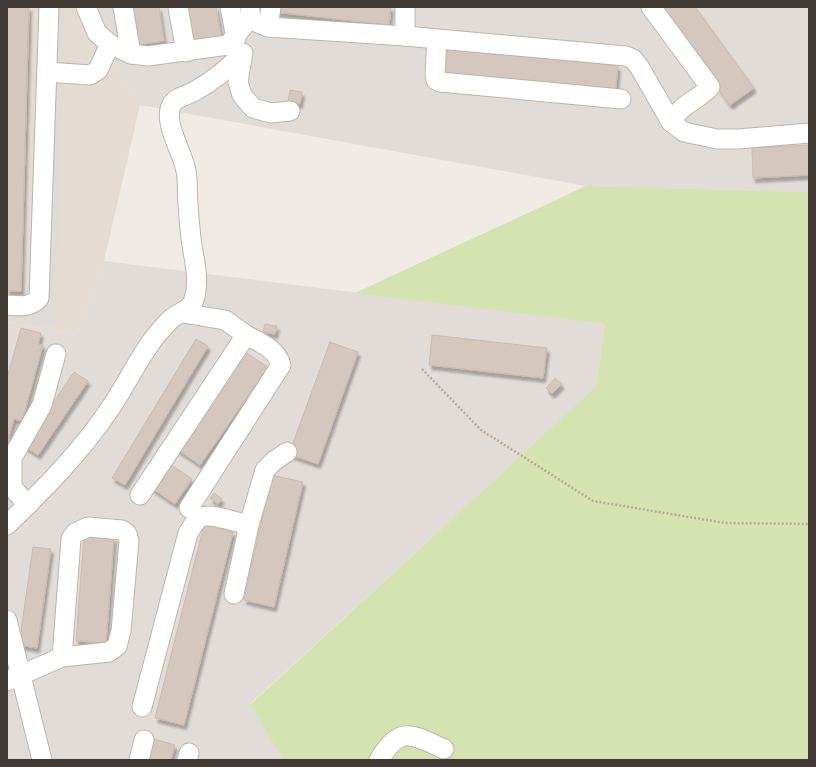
<svg xmlns="http://www.w3.org/2000/svg" width="816" height="767" viewBox="0 0 816 767" font-family="Karla,sans-serif">
<style>
.residential{fill:#e4dbd2}
.industrial{fill:#e2dcd9}
.green{fill:#d4e3af}
.parking{fill:#dedbd9}
.building{fill:#d4c7bd;stroke:#cbbbae;filter:url(#shadow)}
.lines{fill:none;stroke-linecap:round;stroke-linejoin:round}
.minor-casing{stroke:#beb4aa;stroke-width:21}
.path{stroke:#bcaa99;stroke-width:2.5;stroke-dasharray:2 2;stroke-linecap:butt}
.minor{stroke:#fff;stroke-width:19}
</style>
<defs>
<filter id="shadow"><feDropShadow dx="2.5" dy="4.5" stdDeviation="1" flood-color="#0004"/></filter>
</defs>
<rect width="100%" height="100%" fill="#f0eae4"/>
<path class="residential" d="M7,7h86l23,64 24,34 -36,156 -28,74 -69,-13z"/>
<g class="industrial">
<path d="M93,7h716v185l-223,-6 -446,-81 -24,-34z"/>
<path d="M104,261l501,63 -9,64 -345,315 32,57h-276v-438l69,13z"/>
</g>
<path class="green" d="M586,186l223,6v568h-526l-32,-56 345,-317 9,-63 -250,-31z"/>
<path class="parking" d="M55,12h10l-10,313 -24,-1z"/>
<g class="building">
<path d="M7,7h22l-8,284h-14z"/>
<path d="M130,7h29l5,34 -29,4z"/>
<path d="M188,7h28l6,33 -28,4z"/>
<path d="M275,7h116l-2,18 -115,-13z"/>
<path d="M660,7h35l59,81 -24,17z"/>
<path d="M443,44l175,22 -3,29 -176,-22z"/>
<path d="M290,90l12,2 -2,12 -12,-2z"/>
<path d="M809,145v30l-56,3 -1,-30z"/>
<path d="M265,324l12,2 -2,8 -12,-2z"/>
<path d="M21,328l20,5 -3,11 5,1 -21,76 -8,-2 -7,24v-65z"/>
<path d="M432,335l115,13 -4,30 -114,-13z"/>
<path d="M196,339l12,7 -83,139 -13,-7z"/>
<path d="M330,342l28,10 -40,112 -29,-10z"/>
<path d="M242,350l26,17 -68,98 -26,-18z"/>
<path d="M74,372l14,9 -50,74 -14,-9z"/>
<path d="M555,378l7,6 -10,10 -6,-6z"/>
<path d="M167,462l25,17 -17,25 -25,-17z"/>
<path d="M272,475l31,7 -29,125 -30,-7z"/>
<path d="M214,493l8,6 -4,5 -8,-6z"/>
<path d="M204,525l29,7 -49,193 -29,-7z"/>
<path d="M84,535l30,3 -8,105 -30,-2z"/>
<path d="M33,547l18,2 -14,99 -18,-3z"/>
<path d="M147,737l28,8 -4,15h-30z"/>
</g>
<g class="lines">
<defs>
<g id="minor">
<path d="M86,7l11,26 13,11 21,10 17,2 80,-11 22,-27"/>
<path d="M123,7l8,47"/>
<path d="M178,7l8,45"/>
<path d="M230,7l6,31"/>
<path d="M250,7v11l8,5 10,4 137,9 221,20 7,3 7,9 31,54 13,10 33,7h21l71,-6"/>
<path d="M405,7v29"/>
<path d="M651,7l59,80c-13,14 -28,16 -39,35"/>
<path d="M268,27l3,-20"/>
<path d="M437,39l-2,35 1,6 4,2 181,17"/>
<path d="M243,53l-5,29 4,13 11,13 18,5 19,-2"/>
<path d="M47,72l43,3 8,-5 12,-26"/>
<path d="M7,305c13,1 23,3 32,-7l10,-291"/>
<path d="M140,495l106,-160 -21,-15 -42,-7"/>
<path d="M28,505l-16,-18v-29l30,-53 14,-51"/>
<path d="M189,508l92,-143c-4,-16 -22,-23 -35,-30"/>
<path d="M7,525c36,-35 74,-73 102,-115 16,-23 28,-49 45,-72 5,-6 12,-14 18,-20 10,-7 20,-8 23,-22 4,-17 0,-33 -3,-50 -2,-14 -3,-28 -4,-42 -1,-11 0,-23 -2,-33 -3,-19 -24,-49 -14,-67 4,-7 16,-9 23,-13 18,-10 33,-22 47,-37"/>
<path d="M234,594l15,-69 16,-55 9,-9 13,-9"/>
<path d="M7,620l35,140"/>
<path d="M7,681l55,-24 9,-118 4,-6 13,-6 34,3 5,4 2,7 -8,90 -4,15 -8,6 -47,5"/>
<path d="M142,707l46,-174c4,-5 7,-14 14,-16 10,-4 36,6 47,8"/>
<path d="M139,760l5,-20"/>
<path d="M187,760l2,-7"/>
<path d="M379,760c22,-36 33,-25 65,-11"/>
</g>
</defs>
<use href="#minor" class="minor-casing"/>
<path class="path" d="M422,369l59,61 112,71 132,22 84,1"/>
<use href="#minor" class="minor"/>
</g>
<rect width="816" height="767" fill="none" stroke="#423a34" stroke-width="16"/>
</svg>
